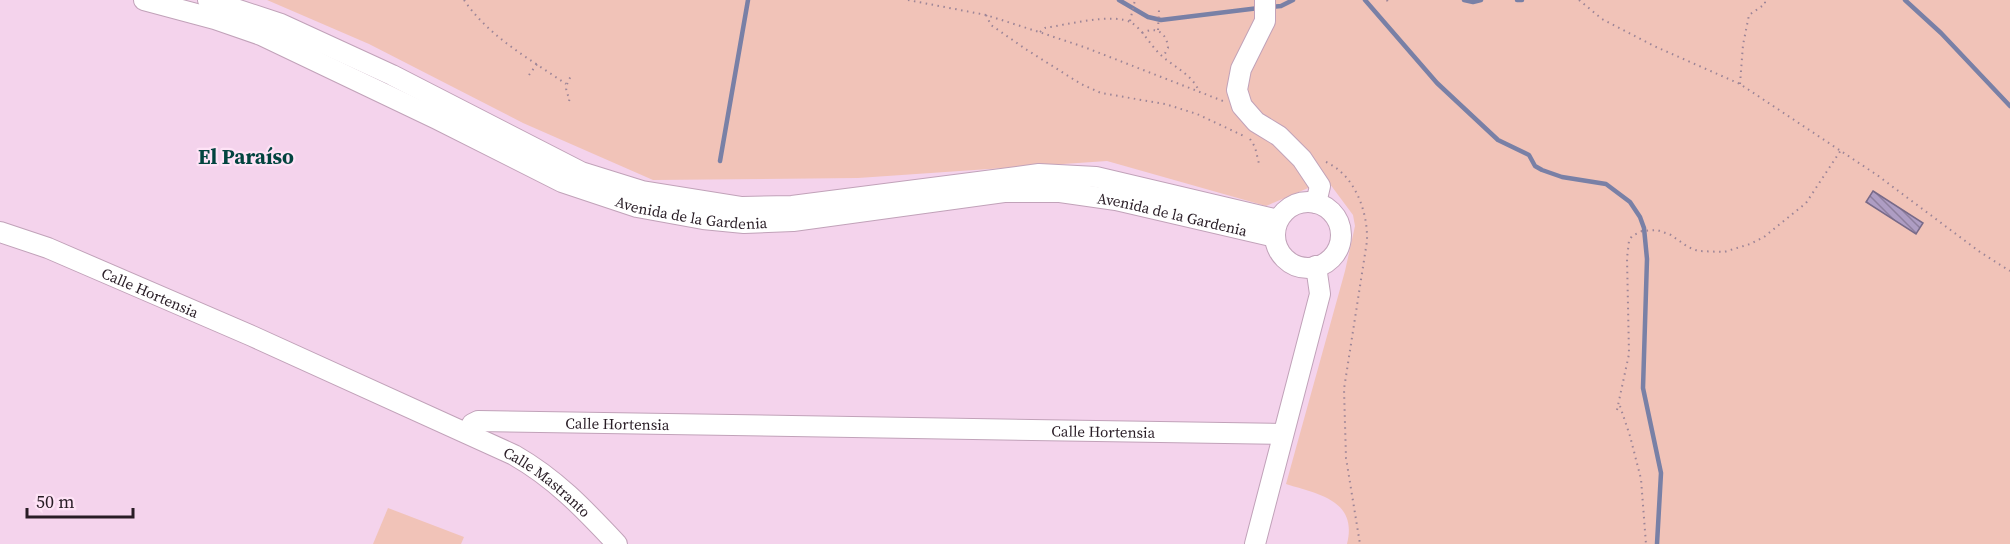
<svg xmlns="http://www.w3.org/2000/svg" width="2010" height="544" viewBox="0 0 2010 544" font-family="'Source Serif 4',serif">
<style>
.grass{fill:#f1c3b8}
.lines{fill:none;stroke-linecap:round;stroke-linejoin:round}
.stream{stroke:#7980a6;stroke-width:4.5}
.building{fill:url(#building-back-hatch);stroke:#786a88;stroke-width:1.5}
.minor-casing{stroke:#c1a2b9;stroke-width:22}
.path{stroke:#9d8597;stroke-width:2;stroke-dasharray:1.5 4.5;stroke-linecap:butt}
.minor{stroke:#fff;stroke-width:20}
.labels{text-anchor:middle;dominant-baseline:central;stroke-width:4.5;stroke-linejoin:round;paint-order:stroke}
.street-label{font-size:15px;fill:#281c25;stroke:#fee3f6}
.district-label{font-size:21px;font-weight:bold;fill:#02443f;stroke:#fee3f6}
</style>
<defs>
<pattern id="building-back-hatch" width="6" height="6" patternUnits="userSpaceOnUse" patternTransform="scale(1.5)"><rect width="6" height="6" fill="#ae9dc3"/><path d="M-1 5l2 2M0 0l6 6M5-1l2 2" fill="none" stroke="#8e7f9e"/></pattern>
</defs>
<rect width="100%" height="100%" fill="#f4d3ec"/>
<g class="grass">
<path d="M267,0h1743v544h-663c11,-44 -29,-50 -61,-60l59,-213 10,-45 -2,-11 -26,-35 -61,26 -159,-45 -249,17 -205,2 -130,-57 -154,-79z"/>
<path d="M388,508l76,29 -3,7h-88z"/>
</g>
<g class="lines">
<g class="stream">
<path d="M1119,0l29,17 13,3 98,-12"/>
<path d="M1365,0l72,83 61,57 31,15 6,11 7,4 20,7 44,7 24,18 10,15 4,11 3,31 -4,129 18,85 -4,71"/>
<path d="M1464,0l9,2 8,-2"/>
<path d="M1517,0h5"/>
<path d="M1905,0l36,33 69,73"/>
<path d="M1271,7l10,-1 12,-6"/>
<path d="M720,161l28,-161"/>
</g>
</g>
<path class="building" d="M1873,191l50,32 -7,11 -50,-32z"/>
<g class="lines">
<defs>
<g id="minor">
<path id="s1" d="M144,0l71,19 46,16 176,84 125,63 75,25 66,12 41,4 49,-2 211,-29h56l56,8 159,37"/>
<path d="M208,0l73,24 111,51 189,97 61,19 100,16 50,-1 247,-32 57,3 182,43"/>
<path d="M1265,0v21l-24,48 -4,21 5,16 14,16 23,14 23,23 18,27 -4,17"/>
<circle cx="1308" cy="235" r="33"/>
<path id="s2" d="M0,232l48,16 204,88 262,119c42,24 70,54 103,89"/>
<path id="s3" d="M468,433l4,-9 6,-3 805,13"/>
<path d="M1255,544l65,-250 -4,-28"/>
</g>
</defs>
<use href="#minor" class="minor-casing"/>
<g class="path">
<path d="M464,0c25,37 66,59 102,84"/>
<path d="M908,0l78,15 53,17 45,15 139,54"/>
<path d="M1387,0l1,3"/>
<path d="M1579,0l23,19 52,27 86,38 137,91 103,77 30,19"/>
<path d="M986,15l5,10 36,25 54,34 20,9 64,11 32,10 49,23"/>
<path d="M1130,21l5,-21"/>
<path d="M1158,30l1,-20"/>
<path d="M1040,32l5,-4c20,-3 70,-16 87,-5 12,8 19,24 31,34 13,11 29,18 36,34"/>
<path d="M1142,33c13,-7 25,-1 26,15l-5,9"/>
<path d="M529,75l8,-11"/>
<path d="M1740,84l3,-39 6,-30 16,-11v-4"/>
<path d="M569,101l1,-3c-7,-8 -3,-15 2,-24"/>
<path d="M1250,139l5,8 4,17"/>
<path d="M1326,162c29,13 42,50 41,79l-23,148 2,69 14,86"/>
<path d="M1620,406l10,30 11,43 5,65"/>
<path d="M1617,410l12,-56 -2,-96 2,-17 3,-5 10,-5 15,-1 14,5 17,12 10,4 26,1 26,-8 14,-7 42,-34 35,-53"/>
</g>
<use href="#minor" class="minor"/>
</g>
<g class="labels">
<g class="street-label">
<text stroke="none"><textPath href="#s1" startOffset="591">Avenida de la Gardenia</textPath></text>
<text stroke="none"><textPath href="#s1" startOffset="1077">Avenida de la Gardenia</textPath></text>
<text stroke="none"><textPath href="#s2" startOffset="162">Calle Hortensia</textPath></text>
<text stroke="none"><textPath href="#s3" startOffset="156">Calle Hortensia</textPath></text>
<text stroke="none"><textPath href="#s3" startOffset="642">Calle Hortensia</textPath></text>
<text stroke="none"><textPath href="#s2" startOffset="603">Calle Mastranto</textPath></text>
</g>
<g class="district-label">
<text x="246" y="156">El Paraíso</text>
</g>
</g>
<path d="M27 508v9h106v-9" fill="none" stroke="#281c25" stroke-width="3"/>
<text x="36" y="508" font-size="18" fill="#281c25" stroke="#fee3f6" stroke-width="4.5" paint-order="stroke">50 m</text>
</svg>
